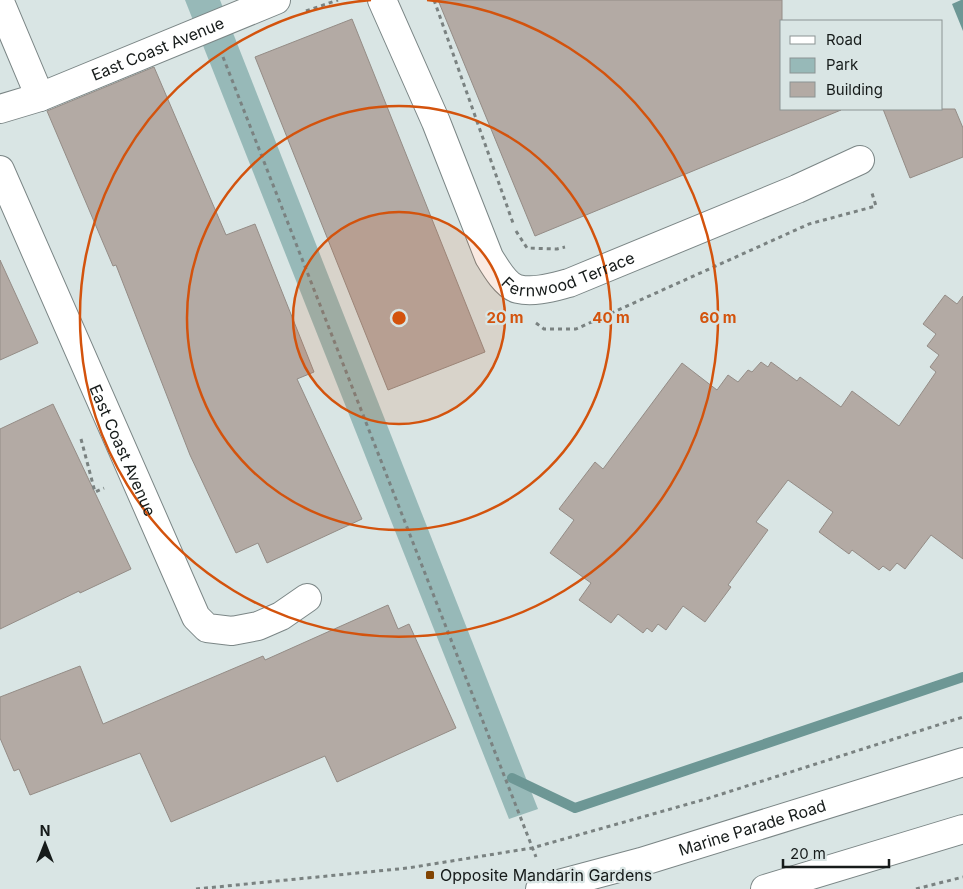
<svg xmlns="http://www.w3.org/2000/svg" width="963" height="889" viewBox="0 0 963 889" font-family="Inter,sans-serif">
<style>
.green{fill:#97b9b8}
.water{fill:#6d9795}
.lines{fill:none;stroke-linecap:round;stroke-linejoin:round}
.stream{stroke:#6d9795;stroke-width:10}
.building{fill:#b3aaa4;stroke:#948c86}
.minor-casing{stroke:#7b8686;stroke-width:30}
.major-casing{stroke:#7b8686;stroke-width:30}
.path{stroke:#7a8281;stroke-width:3;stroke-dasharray:4 4;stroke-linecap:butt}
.minor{stroke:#fff;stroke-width:28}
.major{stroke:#fff;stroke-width:28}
.ring{fill:none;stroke:#d3530d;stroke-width:2.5}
.poi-dot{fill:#814302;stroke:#d9e5e4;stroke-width:2}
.labels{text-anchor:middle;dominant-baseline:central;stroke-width:4.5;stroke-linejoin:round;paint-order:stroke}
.street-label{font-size:16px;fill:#161b1a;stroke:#d9e5e4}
.poi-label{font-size:16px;fill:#161b1a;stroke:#d9e5e4;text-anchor:start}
.centre{fill:#d3530d;stroke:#d9e5e4;stroke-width:2.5}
.ring-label{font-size:15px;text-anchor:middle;font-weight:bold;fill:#d3530d;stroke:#d9e5e4;stroke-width:4.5;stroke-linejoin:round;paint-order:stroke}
</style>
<rect width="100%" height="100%" fill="#d9e5e4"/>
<path class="green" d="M185,0h35l318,809 -29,10z"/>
<path class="water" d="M961,0h2v31l-11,-27z"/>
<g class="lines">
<path class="stream" d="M512,778l63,30 388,-131"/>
</g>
<g class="building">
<path d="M438,0h344v109l59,1 -306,126z"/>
<path d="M352,19l133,333 -97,38 -133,-333z"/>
<path d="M154,67l72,168 29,-11 59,148 -17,7 65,140 -95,44 -9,-20 -22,10 -46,-98 -74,-190 -3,1 -66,-155z"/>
<path d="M883,109h72l8,19v29l-53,21z"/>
<path d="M0,260l38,83 -38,17z"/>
<path d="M945,295l12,9 6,-8v263l-32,-24 -26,34 -8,-6 -7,8 -7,-5 -4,4 -27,-20 -3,4 -30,-22 14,-20 -45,-32 -32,42 12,8 -40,55 3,2 -26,35 -22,-16 -17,24 -8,-6 -6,8 -5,-4 -4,5 -25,-19 -7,9 -32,-23 12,-17 -41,-30 24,-33 -15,-11 36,-47 8,7 79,-106 35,27 11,-15 10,7 10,-12 4,2 9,-10 7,5 3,-5 26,19 3,-4 41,30 11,-16 47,35 37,-54 -6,-5 9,-12 -12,-9 9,-12 -13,-10z"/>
<path d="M53,404l78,165 -51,24 -1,-2 -79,38v-200z"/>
<path d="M388,605l10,24 11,-5 47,104 -119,54 -12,-26 -154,66 -31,-69 -110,42 -11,-26 -5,2 -14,-33v-41l80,-31 23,58 160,-68 2,4z"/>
</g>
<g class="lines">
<defs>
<g id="minor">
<path id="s1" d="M382,0l54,122 53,135c6,10 17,29 29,32 16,4 35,-2 51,-6l228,-94 63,-29"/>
<path d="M0,2l40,95"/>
<path id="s2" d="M0,109l40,-12 236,-97"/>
<path id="s3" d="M0,170l196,447 11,11 25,3 26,-5 23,-10 26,-18"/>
</g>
<g id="major">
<path id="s4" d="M540,889l101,-27 322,-100"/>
<path d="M765,889l198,-60"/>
</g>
</defs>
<use href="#minor" class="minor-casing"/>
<use href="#major" class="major-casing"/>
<g class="path">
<path d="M434,0l79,223"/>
<path d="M306,11l32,-11"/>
<path d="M223,57l313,800"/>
<path d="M516,231l11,17 30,1 8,-2"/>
<path d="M536,323l8,6h32l233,-105 67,-18 -5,-16"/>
<path d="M81,439l14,53 9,-4"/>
<path d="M196,889l212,-21 124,-20 174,-49 257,-82"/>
<path d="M916,889l47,-12"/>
</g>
<use href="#minor" class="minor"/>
<use href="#major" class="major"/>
</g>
<circle cx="399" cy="318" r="106" fill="#d3530d" fill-opacity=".12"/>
<g class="ring">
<circle cx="399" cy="318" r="106"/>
<circle cx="399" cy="318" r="212"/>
<path d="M427 0A319 319 0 1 1 371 0"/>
</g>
<rect class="poi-dot" x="425" y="870" width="10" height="10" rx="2.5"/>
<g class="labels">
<g class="street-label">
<text stroke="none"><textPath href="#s2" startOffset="169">East Coast Avenue</textPath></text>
<text stroke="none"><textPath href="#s1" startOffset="375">Fernwood Terrace</textPath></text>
<text stroke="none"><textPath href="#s3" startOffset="306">East Coast Avenue</textPath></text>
<text stroke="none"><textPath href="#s4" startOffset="221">Marine Parade Road</textPath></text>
</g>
<g class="poi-label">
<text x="440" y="875">Opposite Mandarin Gardens</text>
</g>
</g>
<circle cx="399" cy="318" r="8" class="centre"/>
<g class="ring-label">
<text x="505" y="323">20 m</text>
<text x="611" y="323">40 m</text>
<text x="718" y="323">60 m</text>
</g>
<rect x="780" y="20" width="162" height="90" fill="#d9e5e4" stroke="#8b9493"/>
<rect x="790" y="36" width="25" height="8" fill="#ffffff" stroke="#8b9493"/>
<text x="826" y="45" font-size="15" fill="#161b1a">Road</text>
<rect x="790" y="58" width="25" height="15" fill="#97b9b8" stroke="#8b9493"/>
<text x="826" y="70" font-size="15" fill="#161b1a">Park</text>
<rect x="790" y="82" width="25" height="15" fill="#b3aaa4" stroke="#8b9493"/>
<text x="826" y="95" font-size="15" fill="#161b1a">Building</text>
<g transform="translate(45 844)" stroke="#d9e5e4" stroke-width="4" paint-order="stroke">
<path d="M0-4L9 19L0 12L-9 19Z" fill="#161b1a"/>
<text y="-8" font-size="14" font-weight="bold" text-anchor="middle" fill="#161b1a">N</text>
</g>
<path d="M783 859v8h106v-8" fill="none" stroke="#161b1a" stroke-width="2.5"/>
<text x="790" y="859" font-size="15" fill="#161b1a" stroke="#d9e5e4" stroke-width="4" paint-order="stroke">20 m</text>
</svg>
